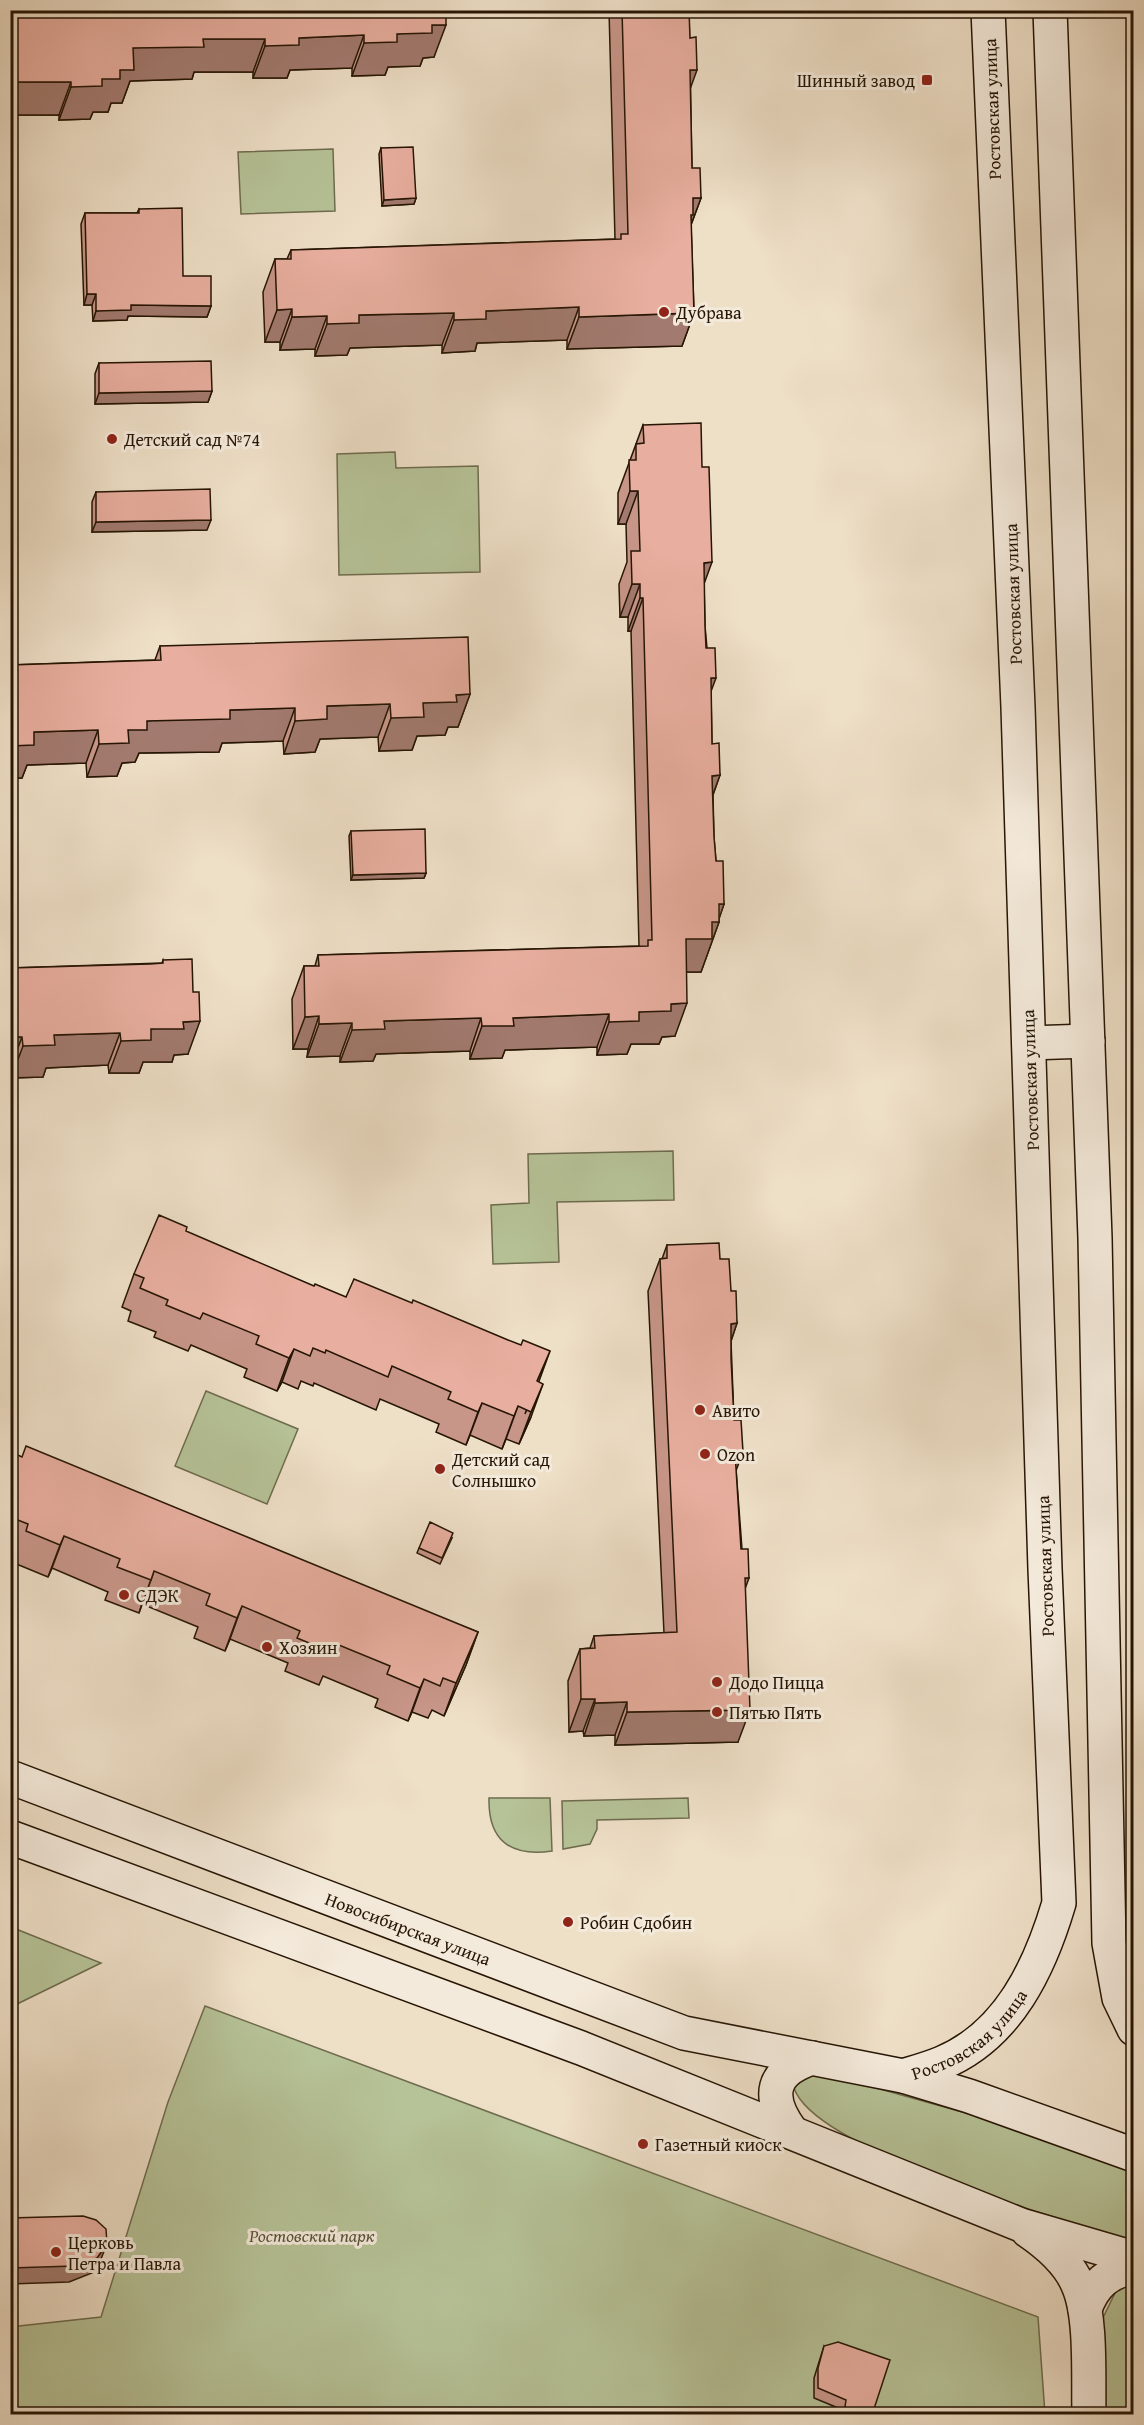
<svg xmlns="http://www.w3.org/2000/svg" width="1144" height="2425" viewBox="0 0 1144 2425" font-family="'Gentium Book Plus',serif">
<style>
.green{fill:#b6c297;stroke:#6e6c4e;stroke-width:1.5}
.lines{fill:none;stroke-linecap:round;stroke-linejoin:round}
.secondary-casing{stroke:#261504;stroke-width:36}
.secondary{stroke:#f4eadb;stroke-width:33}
.wall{fill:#c89689;stroke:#261504;stroke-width:1.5}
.shaded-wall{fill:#a27a6f;stroke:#261504;stroke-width:1.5}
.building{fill:#e8ae9f;stroke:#261504;stroke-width:1.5}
.poi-dot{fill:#8f2418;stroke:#f4eadb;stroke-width:2}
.labels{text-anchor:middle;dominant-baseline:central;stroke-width:6;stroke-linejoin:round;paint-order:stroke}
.poi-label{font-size:18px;fill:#261504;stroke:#f4eadb;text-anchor:start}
.street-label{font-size:18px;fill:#261504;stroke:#f4eadb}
.park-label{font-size:18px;font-style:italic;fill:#585237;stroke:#f4eadb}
</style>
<rect width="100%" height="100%" fill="#eedfc7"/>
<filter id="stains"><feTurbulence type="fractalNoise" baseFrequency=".00333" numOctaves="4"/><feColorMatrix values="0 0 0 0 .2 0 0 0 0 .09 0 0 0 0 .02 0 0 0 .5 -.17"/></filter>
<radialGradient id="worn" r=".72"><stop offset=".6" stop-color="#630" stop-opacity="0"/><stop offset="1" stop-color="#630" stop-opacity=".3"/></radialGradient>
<g class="green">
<path d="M333,149l2,62 -94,3 -3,-62z"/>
<path d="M395,452l1,16 82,-2 2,106 -141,3 -2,-121z"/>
<path d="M673,1151l1,49 -117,2 2,60 -66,2 -2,-59 38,-2 -1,-49z"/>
<path d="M206,1391l92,38 -31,75 -92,-38z"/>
<path d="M489,1798h61l2,53c-41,6 -64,-10 -63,-53z"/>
<path d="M688,1798l1,20 -92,2v9l-7,15 -27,5 -1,-48z"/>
<path d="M11,1927l90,36 -90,44z"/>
<path d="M205,2006l833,311 7,97h-1034l-1,-87 91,-10 67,-215z"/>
<path d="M830,2075l150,42 153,55v69c-61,-18 -329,-93 -340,-157l18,-8z"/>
<path d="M1133,2284v130h-30l-4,-88 19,-39z"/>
</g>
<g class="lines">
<defs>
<g id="secondary">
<path d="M1050,10l45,1228 14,705 10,55 15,31"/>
<path d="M1029,1043l59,-2"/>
<path id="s1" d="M10,1777l674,256 219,43 66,20 165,59"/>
<path d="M10,1837l571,211 440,177 113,33"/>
<path id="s2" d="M903,2076c13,-4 27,-8 39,-13 67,-28 98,-96 117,-160l-14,-334 -27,-862 -30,-697"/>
<path d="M791,2131c-25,-35 -20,-59 21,-73"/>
<path d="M1028,2231c19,13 41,32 50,54 14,31 10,94 11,129"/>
<path d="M1085,2309c9,-25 23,-37 49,-42"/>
</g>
</defs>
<use href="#secondary" class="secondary-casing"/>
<use href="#secondary" class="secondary"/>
</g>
<g class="wall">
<path d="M121,10h325l-12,47 -11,1 -3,8 -32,1 -3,8 -33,1v-8l-62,2 -3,8h-34v-6h-59l-2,7 -62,2 -8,22h-11l-3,9h-15l-3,7 -31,1v-5h-49z"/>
<path d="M609,10h80l3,158 9,30 -10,27 3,88 -12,33 -115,3v-9l-90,3 -2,8 -33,2v-8l-92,3 -3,7 -32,1v-7l-35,1v-8h-15l-2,-50 12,-33h12l4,-9 324,-11z"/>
<path d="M381,148l35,50 -2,6 -32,2 -3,-52z"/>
<path d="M139,209l44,67 28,30 -4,11 -79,-1 -1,4 -34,1 -1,-16h-8l-3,-81 4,-11h52z"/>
<path d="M99,363l113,28 -4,11 -113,2v-30z"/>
<path d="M643,425l61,159 1,42 6,66 1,52 8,31 -7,20 1,42 2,24 8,43 -5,14v4l-18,50h-15l-11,64 -13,1 -3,7h-28l-4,10 -30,1v-8l-92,3 -3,8 -32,1v-8l-94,3 -3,7 -33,1v-6l-33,1 1,-8h-15l-1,-50 12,-33h11l3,-11 321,-9 -8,-315h-3v-14h-8l-1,-33 8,-22 -1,-38h-8v-31z"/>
<path d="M96,492l111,38 -115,2v-30z"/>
<path d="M160,646l310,48 -12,33h-10l-3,8 -28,1 -5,14 -33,1 -1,-14 -58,2 -5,13 -31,2 -1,-13 -61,2 -3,9 -80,1 -4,9 -13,1 -5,13 -30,1 -1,-14 -59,2 -5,13h-12v-113l145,-5z"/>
<path d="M351,831l75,42 -2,5 -73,2 -2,-44z"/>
<path d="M163,960l25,94 -14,1 -2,7h-29l-4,11h-30l-1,-8 -62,3 -3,9 -32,1 -1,-110 152,-5z"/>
<path d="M186,1232l352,150 -7,35 -12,27 -13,-5 -4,10 -32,-14 -4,10 -30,-13 3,-8 -59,-25 -4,11 -62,-27 -1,3 -12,-5 -3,8 -16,-7 -5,9 -33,-14 3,-8 -56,-24 -3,6 -34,-14 2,-5 -28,-11 3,-10 -9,-4 12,-33z"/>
<path d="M667,1245l53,14 11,32 6,32 -6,18 3,79 9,32 -7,17 9,120 -7,153 -123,3v-10l-31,1 -1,-5 -14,1 -1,-51 12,-32 10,-1 4,-12 70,-3 -16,-342 12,-32h2z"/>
<path d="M10,1453l468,179 -12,33 -22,51 -12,-6 -4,8 -16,-6 -4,9 -33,-14 3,-8 -55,-23 -4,9 -34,-14 3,-8 -58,-24 -5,12 -31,-13 4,-11 -56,-23 -3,9 -34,-13 3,-8 -56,-24 -4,9 -34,-14 2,-6 -6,-3z"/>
<path d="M452,1538l-12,26 -23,-11 2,-5z"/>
<path d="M824,2346l48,69h-31l2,-5 -29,-12v-20z"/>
</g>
<g class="shaded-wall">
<path d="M432,25h14l-12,32 -11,1 -3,8 -32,1 -3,8 -33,1 12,-33z"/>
<path d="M364,35l-12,33 -62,2 -3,8h-34l12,-32 34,-8z"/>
<path d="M203,39h62l-12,33h-59l-2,7 -62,2 -8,22h-11l-3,9h-15l-3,7 -31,1 12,-33 49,-17 13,-22z"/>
<path d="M690,70h7l-12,33z"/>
<path d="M10,82h61l-12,33h-49z"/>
<path d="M416,198l-2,6 -32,2 2,-6z"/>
<path d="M693,198h8l-12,32z"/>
<path d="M87,294h9l-4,11h-8z"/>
<path d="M131,305l80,1 -4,11 -79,-1 -1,4 -34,1 3,-10z"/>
<path d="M579,307l-12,33 -90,3 -2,8 -33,2 12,-33 32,-9z"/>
<path d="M292,309l-12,33h-15l12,-32z"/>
<path d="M454,313l-12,32 -92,3 -3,7 -32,1 12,-32 32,-9z"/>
<path d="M694,313l-12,33 -115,3 12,-32z"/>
<path d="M327,316l-12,33 -35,1 12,-33z"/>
<path d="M212,391l-4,11 -113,2 4,-11z"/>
<path d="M630,491h8l-12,33h-8z"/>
<path d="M211,520l-4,10 -115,2 4,-10z"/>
<path d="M712,562l-12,33 4,-32z"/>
<path d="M632,584h8l-12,33h-8z"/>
<path d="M640,598h3l-12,33h-3z"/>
<path d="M711,678h5l-12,32z"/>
<path d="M470,694l-12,33h-10l-3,8 -28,1 -5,14 -33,1 12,-33 32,-15 33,-8z"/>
<path d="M390,704l-12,33 -58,2 -5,13 -31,2 11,-33 32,-15z"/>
<path d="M295,708l-12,33 -61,2 -3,9 -80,1 -4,9 -13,1 -5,13 -30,1 12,-33 48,-23 83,-11z"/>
<path d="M98,730l-12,33 -59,2 -5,13h-12v-32l24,-14z"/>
<path d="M720,775l-12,33 4,-32z"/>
<path d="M426,873l-2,5 -73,2 2,-5z"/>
<path d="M719,904h5l-6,18h1l-18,50h-27l12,-33z"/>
<path d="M687,1003l-12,33 -13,1 -3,7h-28l-4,10 -30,1 12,-33 30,-10 32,-8z"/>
<path d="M609,1014l-12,33 -92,3 -3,8 -32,1 12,-33 31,-8z"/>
<path d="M319,1016l-11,33h-15l12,-32z"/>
<path d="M481,1018l-11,33 -94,3 -3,7 -33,1 12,-32 32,-9z"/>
<path d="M200,1021l-12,33 -14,1 -2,7h-29l-4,11h-30l12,-32 30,-12 32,-7z"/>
<path d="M352,1023l-12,33 -33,1 12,-33z"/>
<path d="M120,1033l-12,32 -62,3 -3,9 -32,1 12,-32 31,-11z"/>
<path d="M10,1037h12l-12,32z"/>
<path d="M737,1323l-11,33 5,-32z"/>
<path d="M294,1349l-12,33 -5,9 12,-33z"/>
<path d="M550,1351l-12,33 -13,30 12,-33z"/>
<path d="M543,1384l-12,33 -12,27 12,-32z"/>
<path d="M482,1403l-12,32 -4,10 12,-33z"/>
<path d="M518,1406l-12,33 -4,10 12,-33z"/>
<path d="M735,1452h8l-12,32z"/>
<path d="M64,1536l-12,32 -4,9 12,-32z"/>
<path d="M154,1571l-12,33 -3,9 12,-33z"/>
<path d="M745,1578h4l-12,33z"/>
<path d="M242,1606l-12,33 -5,12 12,-33z"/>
<path d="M478,1632l-12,33 -22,51 12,-33z"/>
<path d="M424,1679l-12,33 -4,9 12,-33z"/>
<path d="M581,1699h14l-12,32 -14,1z"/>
<path d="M627,1702l-12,33 -31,1 11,-33z"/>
<path d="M750,1710l-12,32 -123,3 12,-33z"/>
<path d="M107,2244l-6,15 -9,14 -23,9 -59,2v-16z"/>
</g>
<g class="building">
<path d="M133,10h313v15h-14v8l-35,1v8l-33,1v-8l-65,3v7l-34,1v-7h-62l1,8 -71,1 1,22h-14v9h-18v7l-31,1v-5h-61v-68z"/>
<path d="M622,10h67l1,28 6,-1 1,33h-7l2,98h8l1,30h-8v17h-2l3,98 -115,4v-10l-93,4v8l-32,1v-7l-95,2v8l-32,1v-8l-35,1v-8l-15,1 -2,-51h16v-9l330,-11v-5h7z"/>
<path d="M413,147l3,51 -32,2 -3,-52z"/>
<path d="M182,208l1,68h28v30l-80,-1v5l-35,1v-17h-9l-2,-81h54v-4z"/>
<path d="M211,361l1,30 -113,2v-30z"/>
<path d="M701,423l1,44h7l3,95 -8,1 1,63 1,22h9l1,30h-5l1,66 7,-1 1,32 -8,1 2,61 2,24h7l1,43h-5v18h-7v17h-26l1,64 -16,1v7l-32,1v9l-30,1v-8l-96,4 1,8h-32l-1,-8 -97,3 1,8 -33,1v-7l-33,1v-8l-14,1 -1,-51h15l-1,-11 330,-9v-6h4l-9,-342h-3v-14h-8l-1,-33h9l-2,-60h-8l-1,-31h7v-16l8,-1 -1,-18z"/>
<path d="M210,489l1,31 -115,2v-30z"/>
<path d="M468,637l2,57 -14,1 1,7 -34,1 1,14 -33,1 -1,-14 -63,2v13l-32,2v-13l-65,2v9l-83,2v9h-19l1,13 -30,1 -1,-14 -64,2v13l-24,1v-81l151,-5 -1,-14z"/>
<path d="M425,829l1,44 -73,2 -2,-44z"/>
<path d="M192,959l1,33h6l1,29 -17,1 1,7h-33v11l-30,1 -1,-8 -66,2 1,10 -32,1 -1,-9h-12v-69l140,-4 13,-1v-3z"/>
<path d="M159,1215l28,12 -1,4 128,55 1,-2 31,13 8,-18 58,24 1,-3 95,40 13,5 2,-5 27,11 -13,30 6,3 -12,28 -13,-6 -4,10 -32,-13 -4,9 -30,-13 3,-7 -59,-26 -4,11 -62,-27 -1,3 -12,-5 -3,8 -16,-7 -5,9 -33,-14 3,-8 -56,-23 -3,6 -34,-14 2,-5 -28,-12 4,-10 -10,-4z"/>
<path d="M719,1243l1,16h9l2,32h5l1,32 -6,1v34l3,62h7l2,32h-8l6,97h7l1,29h-4l5,132 -123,2v-10l-32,1v-4h-14l-1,-50 15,-1 -1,-12 83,-4 -17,-373 7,-1v-13z"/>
<path d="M26,1446l452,186 -22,51 -13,-5 -3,8 -16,-7 -4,9 -33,-14 3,-8 -56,-23 -3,9 -34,-14 3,-7 -58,-25 -5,12 -31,-13 4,-11 -56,-23 -3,9 -34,-13 3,-8 -56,-23 -4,9 -34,-14 2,-7 -18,-7v-64l1,-1 11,5z"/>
<path d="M430,1522l23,11 -11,25 -23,-10z"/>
<path d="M83,2216l13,4 10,9 1,15 -10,14 -23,8 -64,2v-50z"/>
<path d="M838,2342l52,18 -18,55h-10l-17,-8 1,-7 -28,-12v-20l6,-22z"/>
</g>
<g class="poi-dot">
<rect x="921" y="74" width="12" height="12" rx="3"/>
<circle cx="664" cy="312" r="6"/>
<circle cx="112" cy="439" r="6"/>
<circle cx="700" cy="1410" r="6"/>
<circle cx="705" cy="1454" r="6"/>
<circle cx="440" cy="1469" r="6"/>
<circle cx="124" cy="1595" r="6"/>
<circle cx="267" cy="1647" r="6"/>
<circle cx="717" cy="1682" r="6"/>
<circle cx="717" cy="1712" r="6"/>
<circle cx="568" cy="1922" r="6"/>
<circle cx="643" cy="2144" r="6"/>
<circle cx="56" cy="2252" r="6"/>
</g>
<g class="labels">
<g class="poi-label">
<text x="915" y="80" text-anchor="end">Шинный завод</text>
<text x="676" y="312">Дубрава</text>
<text x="124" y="439">Детский сад №74</text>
<text x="712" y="1410">Авито</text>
<text x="717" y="1454">Ozon</text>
<text x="452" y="1459">Детский сад<tspan x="452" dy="21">Солнышко</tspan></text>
<text x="136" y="1595">СДЭК</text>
<text x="279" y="1647">Хозяин</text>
<text x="729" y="1682">Додо Пицца</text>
<text x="729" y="1712">Пятью Пять</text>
<text x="580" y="1922">Робин Сдобин</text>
<text x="655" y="2144">Газетный киоск</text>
<text x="68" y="2242">Церковь<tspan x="68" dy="21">Петра и Павла</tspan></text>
</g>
<g class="street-label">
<text transform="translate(992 109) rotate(-92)">Ростовская улица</text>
<text transform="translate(1013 594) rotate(-92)">Ростовская улица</text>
<text transform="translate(1030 1080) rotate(-92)">Ростовская улица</text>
<text transform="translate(1045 1566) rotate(-92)">Ростовская улица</text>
<text stroke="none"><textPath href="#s1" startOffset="426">Новосибирская улица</textPath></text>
<text stroke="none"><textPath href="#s2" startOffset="80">Ростовская улица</textPath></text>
</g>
<g class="park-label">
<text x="312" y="2235">Ростовский парк</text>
</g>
</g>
<rect width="1144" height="2425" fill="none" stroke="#eedfc7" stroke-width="36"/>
<rect x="12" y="12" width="1120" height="2401" fill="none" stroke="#261504" stroke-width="3"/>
<rect x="18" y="18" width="1108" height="2389" fill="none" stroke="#261504" stroke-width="1.5"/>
<rect width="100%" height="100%" filter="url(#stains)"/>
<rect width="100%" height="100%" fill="url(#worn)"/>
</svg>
